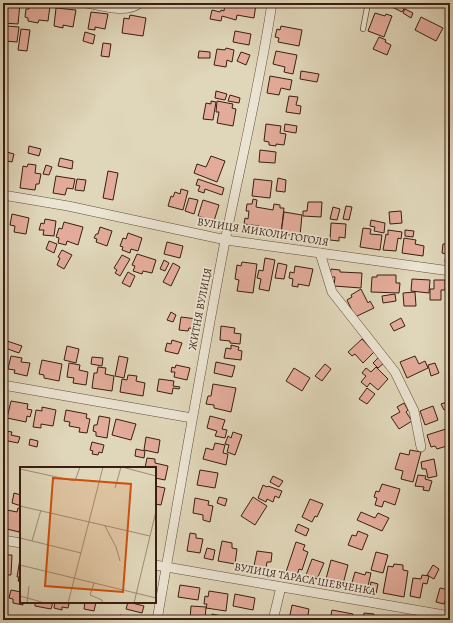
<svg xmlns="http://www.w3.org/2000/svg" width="453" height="623" viewBox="0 0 453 623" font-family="Alegreya,serif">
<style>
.building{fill:#e3ac9a;stroke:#3a1e12}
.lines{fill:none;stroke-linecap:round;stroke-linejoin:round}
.service-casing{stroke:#644c3c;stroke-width:6}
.minor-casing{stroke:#644c3c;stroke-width:10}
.service{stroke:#ebe4d2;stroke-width:4.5}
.minor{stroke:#ebe4d2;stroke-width:9}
.labels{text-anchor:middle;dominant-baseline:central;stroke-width:3.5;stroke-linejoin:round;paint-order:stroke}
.street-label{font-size:11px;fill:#3a1e12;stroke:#ebe4d2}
.inset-road{fill:none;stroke:#9e8c76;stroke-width:1}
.view{fill:#ce500d;fill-opacity:0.15;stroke:#ce500d;stroke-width:2}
.inset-edge{fill:none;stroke:#3a1e12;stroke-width:2}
</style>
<rect width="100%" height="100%" fill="#e0d6b9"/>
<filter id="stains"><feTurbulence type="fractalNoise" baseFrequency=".005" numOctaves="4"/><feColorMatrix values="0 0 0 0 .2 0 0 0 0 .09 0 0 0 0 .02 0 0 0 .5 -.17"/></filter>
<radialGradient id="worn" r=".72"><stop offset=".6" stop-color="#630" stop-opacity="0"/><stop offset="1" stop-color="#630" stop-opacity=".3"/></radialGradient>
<g class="building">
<path d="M3,3h17l-2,21 -15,-1v-11h4v-3l-4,-1z"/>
<path d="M30,3l20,3 -2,15 -9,-1 -1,3 -10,-2v-3l-3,-1 1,-8h3z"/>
<path d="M225,3l31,1 -2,14 -17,-3 -1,5 -14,-4 -1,5 -11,-2 2,-9 8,2 1,-2 3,1z"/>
<path d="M391,3h7l7,4 -3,5 -12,-6z"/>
<path d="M56,8l20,2 -3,17 -10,-2v3l-9,-2z"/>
<path d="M405,9l8,4 -2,5 -8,-5z"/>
<path d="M91,12l17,2 -3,15 -10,-2v3l-7,-1z"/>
<path d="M375,13l10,3 1,-2 6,2 -8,21 -16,-6z"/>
<path d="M130,15l16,3 -3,18 -21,-3 2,-15 5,1z"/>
<path d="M421,17l22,11 -7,13 -21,-11z"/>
<path d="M7,26l12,1 -2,15 -12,-1z"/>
<path d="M281,26l21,4 -3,16 -21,-4 1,-4 -4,-1 2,-8 3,1z"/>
<path d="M21,29l9,1 -3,21 -9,-1z"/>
<path d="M235,31l16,3 -2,11 -16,-3z"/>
<path d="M85,32l10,3 -2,9 -10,-3z"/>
<path d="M379,37l7,3 -1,2 6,3 -4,10 -14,-6z"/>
<path d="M103,43l8,1 -2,13 -8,-1z"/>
<path d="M226,48l8,2 -2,12 -5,-2 -1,7 -12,-2 3,-16 8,1z"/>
<path d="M199,51l11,1v6h-12z"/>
<path d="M276,51l21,4 -4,19 -9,-2 1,-5 -12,-3z"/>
<path d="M241,52l9,3 -4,10 -9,-4z"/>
<path d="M301,71l18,3 -2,8 -17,-3z"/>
<path d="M270,76l22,4 -2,10 -9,-2 -2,7 -12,-2z"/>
<path d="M216,91l11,3 -2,6 -10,-2z"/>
<path d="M230,95l10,3 -1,5 -11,-2z"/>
<path d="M289,96l9,1 -2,8 5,1 -1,8 -14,-2z"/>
<path d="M211,101l5,1 -3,18 -10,-1 3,-16 5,1z"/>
<path d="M217,101l16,3 -1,4 4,1 -3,17 -16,-3 2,-11h-3z"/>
<path d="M266,124l15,2 -1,7 6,1 -2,11 -8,-1v2l-7,-1v-3l-5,-1z"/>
<path d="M285,124l12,2 -1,7 -12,-2z"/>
<path d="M29,146l12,3 -2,7 -11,-3z"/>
<path d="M260,150l16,2 -1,11 -16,-1z"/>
<path d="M3,151l11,3 -2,8 -9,-2z"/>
<path d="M211,156l14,5 -8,21 -23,-9 3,-9 9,3z"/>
<path d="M60,158l13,3 -1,8 -14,-3z"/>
<path d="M28,164l8,1 -1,8 6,1 -2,10h-3l-1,6 -15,-2 3,-22 4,1z"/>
<path d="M46,165l6,2 -3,8 -6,-1z"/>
<path d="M108,171l10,2 -5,27 -10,-2z"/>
<path d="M56,176l19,3 -2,10 -6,-1 -2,7 -12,-2z"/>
<path d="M278,178l8,2 -1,12 -9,-1z"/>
<path d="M77,179l9,1 -2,11 -9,-1z"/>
<path d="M198,179l26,9 -2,7 -17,-6 -1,4 -6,-2 2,-5 -4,-1z"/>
<path d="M254,179l18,2 -2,17 -18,-2z"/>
<path d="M181,189l7,2 -5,19 -15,-4 3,-10 2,1 2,-5 5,2z"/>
<path d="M189,198l9,2 -4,14 -9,-3z"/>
<path d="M253,199l4,1 -1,7 17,3 1,-6 6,1v3h4l-3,25 -22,-3v-4l-15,-2 1,-6 3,1 1,-8h-3l1,-7h5z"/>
<path d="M203,200l16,5 -5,16 -16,-5z"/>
<path d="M308,202h14l-1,15 -18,-1v-5h4z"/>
<path d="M346,206l6,1 -3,13 -6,-1z"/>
<path d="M333,207l7,2 -3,11 -7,-1z"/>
<path d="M401,211l1,12 -12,1 -1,-12z"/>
<path d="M284,212l18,3 -2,21 -19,-2z"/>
<path d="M12,214l17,4 -3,16 -12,-2 1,-6 -5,-1z"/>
<path d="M45,219l11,2 -2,15 -11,-1 1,-5h-5l2,-7 3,1z"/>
<path d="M371,220l14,3 -1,10 -10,-2 1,-4 -5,-1z"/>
<path d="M64,222l19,5 -5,18 -11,-4 -1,4 -8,-2 1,-5 -3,-1 3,-9 3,1z"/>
<path d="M331,223l15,1 -1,14 -6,-1v4l-9,-1z"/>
<path d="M100,227l12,4 -5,15 -11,-4 1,-3 -3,-1 2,-4h2z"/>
<path d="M363,228l8,1 -1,5 12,1 -2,15 -20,-3z"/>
<path d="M388,230l14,2 -1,7 -3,-1 -2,13 -13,-1 3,-16 2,1z"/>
<path d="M405,230l9,1 -1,6 -8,-1z"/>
<path d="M128,233l14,5 -4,13 -7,-2 -1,4 -8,-3 1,-3 -3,-1 3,-8 3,1z"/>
<path d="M404,238l12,2 -1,4 9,2 -1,10 -21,-3z"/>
<path d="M49,241l8,3 -3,9 -8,-4z"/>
<path d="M167,242l16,4 -3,12 -16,-4z"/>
<path d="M443,244h7v19l-5,-1 1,-8 -4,-1z"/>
<path d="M62,250l10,5 -8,14 -7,-4 3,-7 -2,-1z"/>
<path d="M137,254l19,6 -4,13 -9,-2 -1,3 -9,-3 2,-5 -3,-1z"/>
<path d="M122,255l8,4 -10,17 -5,-3 2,-3 -3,-2z"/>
<path d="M265,258l10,2 -6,31 -10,-2 2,-10 -4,-1 2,-8 4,1z"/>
<path d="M164,260l5,3 -4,8 -5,-2z"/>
<path d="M242,262l15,2 -4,29 -16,-2 2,-11 -4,-1 2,-14 4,1z"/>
<path d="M173,263l7,4 -9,19 -8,-4z"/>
<path d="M278,263l9,2 -3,14 -9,-1z"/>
<path d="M295,266l18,3 -4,17 -11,-2v3l-6,-1 1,-7 -4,-1 1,-6 4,1z"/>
<path d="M331,269l9,1v2l22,1 -1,15 -27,-2 1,-9h-5z"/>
<path d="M128,272l7,4 -5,11 -8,-4z"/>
<path d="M377,275h19v8h4l-1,10 -28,-1 1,-15h5z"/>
<path d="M412,279l18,1 -1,13 -18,-2z"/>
<path d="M434,280h11v10h-4v10h-11v-11h4z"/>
<path d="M361,289l7,14 2,-2 4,7 -19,9 -8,-17 5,-3 -1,-2z"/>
<path d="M415,292l1,14h-12l-1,-13z"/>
<path d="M395,294l1,7 -13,2 -1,-7z"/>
<path d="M171,312l5,3 -3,7 -6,-2z"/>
<path d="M181,317l16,2 -1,10 -7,-1 -1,3 -9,-1z"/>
<path d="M401,318l4,8 -11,5 -4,-7z"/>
<path d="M221,326l14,2 -1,5 7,1 -1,10 -10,-1v-2l-10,-1z"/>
<path d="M362,339l12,13 -11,11 -8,-9 -3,2 -4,-4z"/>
<path d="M172,340l10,3 -4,11 -13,-3 2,-8 4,1z"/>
<path d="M7,341l15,5 -3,7 -14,-5z"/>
<path d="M231,345l8,2 -1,3 4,1 -1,9 -17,-2 2,-10 5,1z"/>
<path d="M67,346l12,3 -3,14 -12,-3z"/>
<path d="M11,356l11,2 -1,4 9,1 -3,13 -13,-3 1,-3 -7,-1z"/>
<path d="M119,356l9,2 -4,20 -9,-2z"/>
<path d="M415,356l4,8 6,-3 3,7 -21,10 -7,-16z"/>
<path d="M92,357l11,1 -1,8 -11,-2z"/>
<path d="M379,357l5,6 -6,5 -5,-5z"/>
<path d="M42,360l20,4 -3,17 -15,-3v-3l-5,-1z"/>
<path d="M216,362l19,4 -3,11 -18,-4z"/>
<path d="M69,363l11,2 -1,5 9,2 -2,13 -13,-2 1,-5 -7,-1z"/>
<path d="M435,363l4,10 -8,3 -3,-11z"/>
<path d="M325,364l6,5 -9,12 -7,-5z"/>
<path d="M176,365l14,3 -3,12 -13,-3 1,-5h-4l1,-5 3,1z"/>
<path d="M98,367l8,1 -1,6 9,2 -2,15 -20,-3 2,-15h3z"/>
<path d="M376,367l12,12 -10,11 -8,-7 -3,4 -6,-5 5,-6 -4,-3 4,-5 5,4z"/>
<path d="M294,368l16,10 -8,13 -16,-10z"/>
<path d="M128,375l9,1 -1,5 9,2 -2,13 -23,-4 2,-13 5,1z"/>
<path d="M159,379l15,2 -1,5 7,1 -1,2 -6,-1 -1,6 -15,-3z"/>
<path d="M213,384l23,4 -5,24 -17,-4v-3l-8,-1 2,-8h3z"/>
<path d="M367,388l8,6 -8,10 -8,-5z"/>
<path d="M11,401l17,3 -1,5 5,1 -2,7 -3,-1 -1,6 -19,-4z"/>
<path d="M450,401v7l-6,2 -3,-6z"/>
<path d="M404,403l4,7 -2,2 6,9 -13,8 -8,-12 9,-5 -3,-5z"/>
<path d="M433,406l5,14 -13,5 -5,-14z"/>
<path d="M42,407l14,3 -3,16 -12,-2v4l-8,-1 3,-17 6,1z"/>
<path d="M66,410l21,4 -1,4 4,1 -3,14 -8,-1 1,-4 -11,-2 1,-4 -6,-1z"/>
<path d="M99,416l11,2 -3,20 -11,-2v-4l-3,-1 1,-6h3z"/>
<path d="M210,416l15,4 -3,9 5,1 -2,8 -10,-2 2,-5 -10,-3z"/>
<path d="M116,419l20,5 -5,16 -19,-5z"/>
<path d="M449,428l1,17 -13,4 -2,-3 -4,1 -4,-12z"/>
<path d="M6,431l6,1 -1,3 9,2 -2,6 -15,-3v-6h2z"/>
<path d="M233,432l9,3 -7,20 -8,-3 2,-7 -4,-1 3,-8 3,2z"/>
<path d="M146,437l14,3 -2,13 -14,-3z"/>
<path d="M30,439l8,2 -1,6 -8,-2z"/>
<path d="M92,442l12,3 -2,8 -3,-1 -1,3 -6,-1 1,-3 -3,-1z"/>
<path d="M215,443l10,2 -2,8 5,1 -2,11 -23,-6 3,-11 7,2z"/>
<path d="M136,449l9,2 -1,7 -9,-2z"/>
<path d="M410,450l11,2 -8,30 -12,-3 2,-8 -8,-2 5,-16 9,2z"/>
<path d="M147,458l8,1v4l13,3 -3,14 -10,-2v-10h-10z"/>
<path d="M434,459l3,17 -9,2 -2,-9h-4l-1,-7z"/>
<path d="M200,470l18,3 -3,15 -18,-3z"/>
<path d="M418,475l8,1 -1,3 7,2 -3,10 -6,-1 1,-3 -9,-1z"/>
<path d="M273,476l10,5 -4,6 -9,-5z"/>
<path d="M382,484l18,5 -5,16 -11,-4 -2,6 -7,-2 2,-7 -3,-1 2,-6 3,1z"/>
<path d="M263,485l4,2 1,-1 14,5 -3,7 -4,-2 -2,6 -6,-3 -1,3 -8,-4z"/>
<path d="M155,486l10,2 -4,17 -6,-1z"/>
<path d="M14,493l7,2v11l-9,-3z"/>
<path d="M219,497l8,2 -2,7 -8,-3z"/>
<path d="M253,497l14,9 -12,19 -14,-9z"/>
<path d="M195,498l14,3 -1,4 5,1 -3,16 -7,-2v-5l-10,-2z"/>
<path d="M310,499l13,5 -6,13 -2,-1 -3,6 -10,-5z"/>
<path d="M18,508l3,1v14l-2,9 -16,-4 4,-18 10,2z"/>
<path d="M361,512l14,6 3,-5 11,5 -7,13 -25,-11z"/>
<path d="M298,524l11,5 -3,7 -11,-5z"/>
<path d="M358,531l10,4 -6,15 -14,-5 4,-10 4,1z"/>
<path d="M190,533l6,1v4l7,1 -3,14 -13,-2z"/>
<path d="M222,541l10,2v5l5,1 -2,15 -17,-3z"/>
<path d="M296,542l9,3 -2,5 5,2 -6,18 -3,-1 -2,7 -11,-4z"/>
<path d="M207,548l8,2 -2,10 -9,-2z"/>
<path d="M257,551l15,2 -1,9h-4l-1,6 -12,-2z"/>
<path d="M376,552l12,3 -5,18 -12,-3z"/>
<path d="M3,555h9l-1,20h-8z"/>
<path d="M20,559h1v23l-3,-1 1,-4h-2z"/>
<path d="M312,559l12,4 -7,16 -11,-4z"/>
<path d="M331,560l17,5 -5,19 -17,-5z"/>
<path d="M394,564l9,1v5l5,1 -4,26 -21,-4 5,-27 5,1z"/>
<path d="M433,565l6,4 -5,10 -7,-4z"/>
<path d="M355,572l10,3 1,-3 5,1 -3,13 -3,-1 -1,4 -13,-3z"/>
<path d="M422,575l7,1 -2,8 -4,-1 -3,15 -10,-2 3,-18 8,1z"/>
<path d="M371,582l7,2 -2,10 -7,-2z"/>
<path d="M180,585l20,3 -2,12 -20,-3z"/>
<path d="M440,588l9,2 -1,3h2l-1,7 -3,-1 -2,5 -8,-2z"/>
<path d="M11,590l10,2v10h2v3l-10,-2v-4l-4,-1z"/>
<path d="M209,591l19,3 -2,17 -20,-3 1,-4h-3l1,-8 3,1z"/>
<path d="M235,594l20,4 -2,12 -20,-4z"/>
<path d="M35,602h18l-2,7 -16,-3z"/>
<path d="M55,602h10v1l4,1 -1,4 -6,-1v3l-8,-2z"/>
<path d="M85,602h11l-2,9 -10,-2z"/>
<path d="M128,602l16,4 -2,7 -16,-4z"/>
<path d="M292,605l17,4 -2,11h-18z"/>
<path d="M191,606l15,1 -1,13h-15z"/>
<path d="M332,610l21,4v4l4,1v1h-27z"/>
<path d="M364,613l10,1 -1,6h-10z"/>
<path d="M212,614l10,2v4h-11z"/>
<path d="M120,615l22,5h-23z"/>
</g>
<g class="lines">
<defs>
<path id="service" d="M363,29l5,-26"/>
<g id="minor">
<path d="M87,3c16,3 39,11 53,0"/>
<path d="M3,195l65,11 158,34 224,31"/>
<path d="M320,253l12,39 63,80 19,39 7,36"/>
<path d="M3,385l189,33"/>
<path d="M3,540l18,3"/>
<path d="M155,565l295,51"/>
<path d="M157,620c22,-126 44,-253 68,-379 16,-79 35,-158 47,-238"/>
<path d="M273,620l8,-33"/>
</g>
</defs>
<use href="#service" class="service-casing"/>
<use href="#minor" class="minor-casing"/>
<use href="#service" class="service"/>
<use href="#minor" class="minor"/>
</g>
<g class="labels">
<g class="street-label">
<text transform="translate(263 232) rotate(9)">ВУЛИЦЯ МИКОЛИ ГОГОЛЯ</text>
<text transform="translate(200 309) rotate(-79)">ЖИТНЯ ВУЛИЦЯ</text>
<text transform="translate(305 579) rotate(10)">ВУЛИЦЯ ТАРАСА ШЕВЧЕНКА</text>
</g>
</g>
<g transform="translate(20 467)">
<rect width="136" height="136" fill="#e0d6b9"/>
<path class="inset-road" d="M102,0l34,9M0,2l55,12 5,-14M95,21l6,-21M0,39l130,30M85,59l11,21 4,14M0,71l61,15M12,74l9,-31M0,98l136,33M74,116l-4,12 12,5v3M0,129l25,7M7,136l2,-17M48,136l35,-136M114,136l22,-92"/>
<path class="view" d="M33,11l78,6 -8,108 -78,-6z"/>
<rect width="136" height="136" class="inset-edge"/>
</g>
<rect width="453" height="623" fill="none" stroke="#e0d6b9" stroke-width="16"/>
<rect x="4" y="4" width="445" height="615" fill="none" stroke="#3a1e12" stroke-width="2"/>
<rect x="8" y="8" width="437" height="607" fill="none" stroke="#3a1e12"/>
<rect width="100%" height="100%" filter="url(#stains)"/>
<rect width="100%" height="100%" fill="url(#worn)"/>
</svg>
